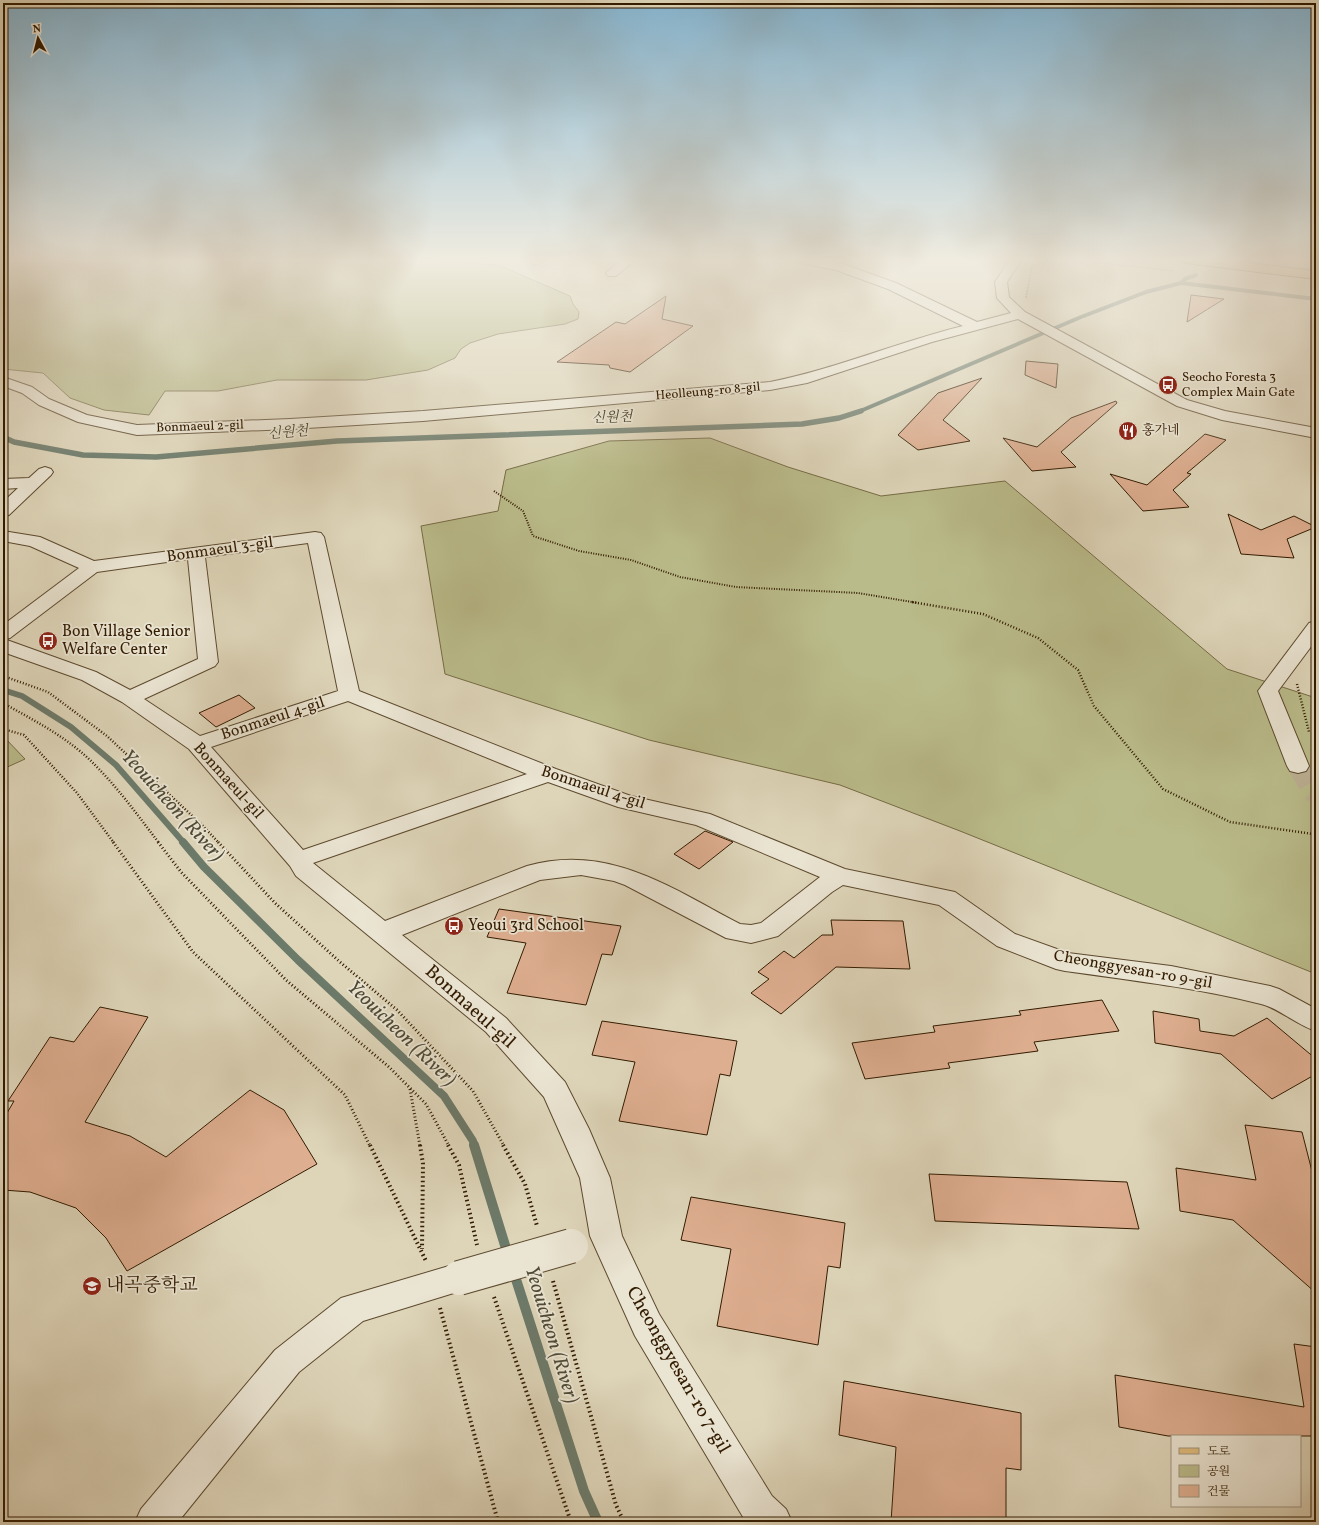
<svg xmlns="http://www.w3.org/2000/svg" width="1319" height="1525" viewBox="0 0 1319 1525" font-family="Vollkorn,'Noto Serif KR',serif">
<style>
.green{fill:#babb8a;stroke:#766b45}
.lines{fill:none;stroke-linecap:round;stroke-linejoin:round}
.stream-far4{stroke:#6c7a6a;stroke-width:4}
.stream-far3{stroke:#6c7a6a;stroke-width:5.5}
.stream-far2{stroke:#6c7a6a;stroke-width:6}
.stream-far1{stroke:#6c7a6a;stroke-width:8}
.stream{stroke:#6c7a6a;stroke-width:10}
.building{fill:#deae90;stroke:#321b00}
.minor-tunnel{stroke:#bcb094;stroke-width:21;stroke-dasharray:21 10;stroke-linecap:butt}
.minor-casing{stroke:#5d4a2e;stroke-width:2}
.major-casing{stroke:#321b00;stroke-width:2}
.path-far4{stroke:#321b00;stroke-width:1.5;stroke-dasharray:0.5 1;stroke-linecap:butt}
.path-far3{stroke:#321b00;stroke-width:2;stroke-dasharray:1 1.5;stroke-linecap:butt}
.path-far2{stroke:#321b00;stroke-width:2.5;stroke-dasharray:1 2;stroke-linecap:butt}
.path-far1{stroke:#321b00;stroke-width:3;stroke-dasharray:1 2.5;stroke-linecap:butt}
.path{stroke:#321b00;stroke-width:4;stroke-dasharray:1.5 3;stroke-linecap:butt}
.minor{fill:#eae4d2;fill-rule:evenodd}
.major{fill:#dfba7c;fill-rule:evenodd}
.minor-bridge-casing{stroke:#5d4a2e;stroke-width:36;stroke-linecap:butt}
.minor-bridge{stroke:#eae4d2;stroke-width:34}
.labels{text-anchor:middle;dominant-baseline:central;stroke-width:3.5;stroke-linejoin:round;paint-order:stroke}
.far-poi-label{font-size:13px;fill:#321b00;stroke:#eae4d2;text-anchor:start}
.far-street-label{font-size:13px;fill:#321b00;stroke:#eae4d2}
.far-water-label{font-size:14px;font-style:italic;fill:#4f4a35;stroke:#eae4d2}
.street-label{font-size:16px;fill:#321b00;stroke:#eae4d2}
.poi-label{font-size:16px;fill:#321b00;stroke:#eae4d2;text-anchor:start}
.near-street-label{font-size:19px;fill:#321b00;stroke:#eae4d2}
.near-poi-label{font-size:19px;fill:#321b00;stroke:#eae4d2;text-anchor:start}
.near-water-label{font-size:20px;font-style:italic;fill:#4f4a35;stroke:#eae4d2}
</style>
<rect width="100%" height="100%" fill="#ded5b9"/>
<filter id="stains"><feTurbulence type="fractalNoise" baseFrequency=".005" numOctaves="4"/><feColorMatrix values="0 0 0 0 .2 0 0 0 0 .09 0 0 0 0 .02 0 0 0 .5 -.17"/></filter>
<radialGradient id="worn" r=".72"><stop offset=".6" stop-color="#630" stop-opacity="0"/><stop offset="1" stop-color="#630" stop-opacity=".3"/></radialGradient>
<g class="green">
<path d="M3,259h432l9,3 54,3 72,31 3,8 6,8 -1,7 -13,5 -67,10 -28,9 -9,6 -6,9 -27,12 -62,10h-89l-59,11h-53l-16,24 -45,-5 -34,-12 -27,-25 -40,-4z"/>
<path d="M710,438l78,29 93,29 124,-15 222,188 89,29v276l-356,-143 -120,-46 -191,-45 -204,-66 -24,-148 77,-15 8,-41 103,-29z"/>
<path d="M3,736l22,23 -22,10z"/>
</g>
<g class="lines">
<g class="stream-far4">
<path d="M1181,283l135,16"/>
<path d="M858,412l223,-95 65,-25 35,-9 4,-4 11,-4"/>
</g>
<path class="stream-far3" d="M3,437l11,5 69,13 73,2 181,-16 465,-17 37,-6 22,-7"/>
<path class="stream-far2" d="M3,690l19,6 49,31 45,38 68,78"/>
<path class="stream-far1" d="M183,842l21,25 94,93 146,136 29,45 1,5"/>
<g class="stream">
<path d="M474,1145l34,110"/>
<path d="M513,1270l71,221 14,31"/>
</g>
</g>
<g class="building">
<path d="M1191,295l33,4 -37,23z"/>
<path d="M666,296l-4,23 31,7 -63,46 -20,-4 -1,-3 -52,-3 59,-40 9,2z"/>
<path d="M1026,361l32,3 -2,24 -31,-13z"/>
<path d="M982,378l-39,42 27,21 -52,9 -20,-15 40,-42z"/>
<path d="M1116,401l1,2 -56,49 15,15 -44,4 -29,-33 34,9 34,-29z"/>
<path d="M1205,434l21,6 -39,33 4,1 -18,16 16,17 -46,4 -33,-37 37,11z"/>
<path d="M1228,514l33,16 33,-14 22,11 -29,12 7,19 -53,-4z"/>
<path d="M239,695l16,13 -39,19 -17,-14z"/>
<path d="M705,831l28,11 -34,27 -25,-15z"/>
<path d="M499,909l122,17 -9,29 -10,-1 -16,51 -79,-12 19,-50 -39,-6z"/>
<path d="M831,920l72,1 7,48 -74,-2 -55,47 -30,-21 18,-14 -11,-7 26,-21 10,7 28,-23h11z"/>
<path d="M1102,1000l17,31 -85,11 4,9 -90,12 2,5 -85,11 -13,-36 83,-11 -2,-6 88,-11 -2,-4z"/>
<path d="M100,1007l48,10 -63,105 45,14 36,21 84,-67 34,20 33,54 -190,107 -21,-33 -30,-30 -46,-16 -27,-2v-70l11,-19h-6l42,-64 24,5z"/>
<path d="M1153,1011l46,8 1,12 34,5 33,-18 49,41v15l-44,25 -51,-45 -66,-11z"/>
<path d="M602,1021l135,20 -7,35 -10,-2 -13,61 -88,-14 16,-59 -43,-7z"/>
<path d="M1245,1125l57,7 14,55v106l-83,-73 -53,-9 -4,-43 80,12z"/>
<path d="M929,1174l198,8 12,47 -204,-8z"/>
<path d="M691,1197l154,26 -5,45 -12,-2 -10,79 -101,-19 14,-77 -50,-9z"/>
<path d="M1294,1344l22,3v89h-148l-49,-9 -4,-52 189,32z"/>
<path d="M844,1381l177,32v57l-15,-2v54h-115l5,-75 -57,-12z"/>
</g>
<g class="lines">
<path class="minor-tunnel" d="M1298,766l18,30"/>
<defs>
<g id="minor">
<path d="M532,259h14c-4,5 -8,6 -13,5l-2,-3z"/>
<path d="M622,259h14l-20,17h-8l-2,-3z"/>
<path d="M794,259h25l24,5 53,19 81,39 34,-9 -14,-15 -2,-16 15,-23h12l-15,23 2,15 16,15 162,88 38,11 91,17v10l-94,-18 -45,-14 -159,-87 -86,23 -125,41 -37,7 -347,31 -133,8 -153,6 -59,-13 -39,-17 -17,-12 -19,-7v-9l29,10 17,12 38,16 50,10 153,-6 133,-8 347,-29c66,-13 128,-40 193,-56l-75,-37 -52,-19 -40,-8z"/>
<path d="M45,467l6,2 2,3 -2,3 -42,40 -6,1v-14l15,-14 -15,1v-10l26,-1 10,-9z"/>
<path d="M3,531l37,6 54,24 221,-29 6,1 3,4 35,154 197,78 75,27 79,18 135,55 110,23 60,42 53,19 103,13 99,20 9,3 37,20v22c-19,-6 -38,-23 -55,-27 -64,-16 -130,-24 -196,-33l-9,-2 -59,-23 -58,-41 -96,-20 -11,7 -54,44 -27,7 -25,-5 -101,-53 -11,-4 -33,-6 -41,5 -138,55 104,83 59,64 24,47 21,49 12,58 37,78 113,182 14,13 6,13h-46l-111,-186 -45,-100 -10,-58 -36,-81 -58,-65 -190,-156 -6,-10 -101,-117 -67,-47 -40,-22 -79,-28v-27l76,-57 -49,-22 -27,-5zM308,543l30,148 -138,45 -56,-37 71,-33 3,-4 -13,-105zM188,559l10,100 -68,31 -34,-18 -92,-33 6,-1 87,-66zM348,701l179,73 -224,76 -92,-103zM548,782l70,25 78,18 124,52 -59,46 -10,2 -11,-1c-69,-36 -131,-81 -213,-58l-142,55 -72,-58z"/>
<path d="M1316,621v19l-38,51 31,75 -3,5 -8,2 -8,-2 -3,-5 -29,-75 51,-68z"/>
<path d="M459,1263l11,5 5,10 -5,10 -107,33 -64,51 -121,150h-43l6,-13 134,-159 66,-52z"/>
</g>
<path id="major" d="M1179,259h37l100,12v8l-131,-16z"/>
</defs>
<use href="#minor" class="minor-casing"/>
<use href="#major" class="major-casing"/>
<g class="path-far4">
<path d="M1064,259l110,12"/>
<path d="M1026,298l6,-32 26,-7"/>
</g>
<path class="path-far3" d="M494,491l29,20 10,25 46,15 52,9 49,17 56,10 122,6 60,10"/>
<g class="path-far2">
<path d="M912,602l71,12 55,24 40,32 16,36 69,83 67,33 83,12 3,-2"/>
<path d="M3,676l45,16 59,44 96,90 16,17"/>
<path d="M1297,684l12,48"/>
<path d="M3,703c32,18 66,35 92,62 24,24 44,52 64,78"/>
<path d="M3,729l21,6 53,58 37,50"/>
</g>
<g class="path-far1">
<path d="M113,842l80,110 152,143 25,51"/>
<path d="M158,842l23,30 105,108 103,87 37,37 23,42"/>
<path d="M218,842l57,61 65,59 57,48 76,81 31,55"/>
<path d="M410,1089l10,57"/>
</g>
<g class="path">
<path d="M370,1145l56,116"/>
<path d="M420,1145l3,19 -1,85"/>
<path d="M448,1145l11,20 18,80"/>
<path d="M503,1145l22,39 12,42"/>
<path d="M553,1281l63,224 8,17"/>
<path d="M494,1297l77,225"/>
<path d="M440,1308l58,214"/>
</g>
<use href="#minor" class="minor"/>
<use href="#major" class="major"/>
<defs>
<path id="minor-bridge" d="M459,1278l112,-32"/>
</defs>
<use href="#minor-bridge" class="minor-bridge-casing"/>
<use href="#minor-bridge" class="minor-bridge"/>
</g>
<linearGradient id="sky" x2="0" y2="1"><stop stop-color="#86b6d2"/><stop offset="0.55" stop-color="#f0ece0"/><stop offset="1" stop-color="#f0ece0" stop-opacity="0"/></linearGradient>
<rect width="1319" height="473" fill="url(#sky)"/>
<defs>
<symbol id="bus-disc" viewBox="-11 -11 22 22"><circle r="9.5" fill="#8f2418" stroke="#eae4d2"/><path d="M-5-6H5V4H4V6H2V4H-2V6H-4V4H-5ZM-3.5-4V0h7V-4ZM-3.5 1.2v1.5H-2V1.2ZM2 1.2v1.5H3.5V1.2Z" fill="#fff"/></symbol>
<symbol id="restaurant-disc" viewBox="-11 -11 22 22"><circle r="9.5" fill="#8f2418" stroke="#eae4d2"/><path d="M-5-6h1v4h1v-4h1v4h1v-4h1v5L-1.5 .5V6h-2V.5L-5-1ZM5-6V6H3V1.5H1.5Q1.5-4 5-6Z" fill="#fff"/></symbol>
<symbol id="school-disc" viewBox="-11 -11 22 22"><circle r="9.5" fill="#8f2418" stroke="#eae4d2"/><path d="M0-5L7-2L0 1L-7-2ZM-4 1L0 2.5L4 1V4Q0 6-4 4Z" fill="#fff"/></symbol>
</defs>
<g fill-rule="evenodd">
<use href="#bus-disc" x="1157" y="374" width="22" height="22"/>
<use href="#restaurant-disc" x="1117" y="420" width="22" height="22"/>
<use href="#bus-disc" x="37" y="630" width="22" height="22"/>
<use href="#bus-disc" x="443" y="915" width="22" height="22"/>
<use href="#school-disc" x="81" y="1275" width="22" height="22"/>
</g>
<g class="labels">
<g class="far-poi-label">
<text x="1182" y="378">Seocho Foresta 3<tspan x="1182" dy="15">Complex Main Gate</tspan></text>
<text x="1142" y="431">홍가네</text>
</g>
<g class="far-street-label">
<text transform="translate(708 392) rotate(-5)">Heolleung-ro 8-gil</text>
<text transform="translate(200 427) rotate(-2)">Bonmaeul 2-gil</text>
</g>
<g class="far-water-label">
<text transform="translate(612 418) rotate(-2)">신원천</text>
<text transform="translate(288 433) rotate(-5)">신원천</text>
</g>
<g class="street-label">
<text transform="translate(220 550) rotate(-8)">Bonmaeul 3-gil</text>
<text transform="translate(273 719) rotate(-18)">Bonmaeul 4-gil</text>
<text transform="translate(228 781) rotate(48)">Bonmaeul-gil</text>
<text transform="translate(593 788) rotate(18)">Bonmaeul 4-gil</text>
<text transform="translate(1133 970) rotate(10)">Cheonggyesan-ro 9-gil</text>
</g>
<g class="poi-label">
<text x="62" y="632">Bon Village Senior<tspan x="62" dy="18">Welfare Center</tspan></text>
<text x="468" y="926">Yeoui 3rd School</text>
</g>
<g class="near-street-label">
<text transform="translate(470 1007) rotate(42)">Bonmaeul-gil</text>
<text transform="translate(678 1370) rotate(60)">Cheonggyesan-ro 7-gil</text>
</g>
<g class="near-poi-label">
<text x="106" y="1286">내곡중학교</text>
</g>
<g class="near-water-label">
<text transform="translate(172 806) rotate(48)">Yeouicheon (River)</text>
<text transform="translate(401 1034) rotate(44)">Yeouicheon (River)</text>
<text transform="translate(551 1335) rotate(73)">Yeouicheon (River)</text>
</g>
</g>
<rect width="1319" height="1525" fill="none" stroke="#ded5b9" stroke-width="16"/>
<rect x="4" y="4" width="1311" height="1517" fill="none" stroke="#321b00" stroke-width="2"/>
<rect x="8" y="8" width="1303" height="1509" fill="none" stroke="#321b00"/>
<rect x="1171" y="1435" width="130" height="72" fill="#eae4d2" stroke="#a0947e"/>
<rect x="1179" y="1448" width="20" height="6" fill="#dfba7c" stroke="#a0947e"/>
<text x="1207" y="1455" font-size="12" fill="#321b00">도로</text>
<rect x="1179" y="1465" width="20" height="12" fill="#babb8a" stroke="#a0947e"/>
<text x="1207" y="1475" font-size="12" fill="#321b00">공원</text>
<rect x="1179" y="1485" width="20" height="12" fill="#deae90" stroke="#a0947e"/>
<text x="1207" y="1495" font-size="12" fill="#321b00">건물</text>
<g transform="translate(38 38) rotate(353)" stroke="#eae4d2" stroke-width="3" paint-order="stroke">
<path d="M0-3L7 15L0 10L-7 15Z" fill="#321b00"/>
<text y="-6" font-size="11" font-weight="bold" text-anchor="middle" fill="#321b00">N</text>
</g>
<rect width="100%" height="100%" filter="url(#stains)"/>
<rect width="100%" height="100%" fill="url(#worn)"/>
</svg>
